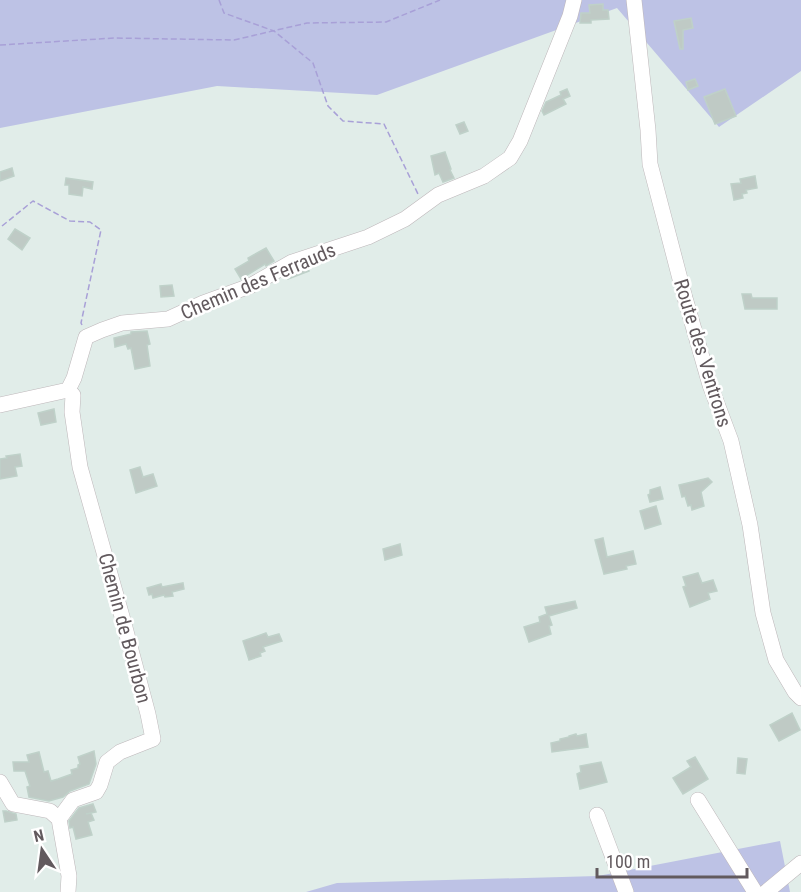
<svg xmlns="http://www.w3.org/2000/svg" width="801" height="892" viewBox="0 0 801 892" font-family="'Roboto Condensed',sans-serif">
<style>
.green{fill:#bdc2e5}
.building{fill:#bfcac5;stroke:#bfd1c9;stroke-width:1.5}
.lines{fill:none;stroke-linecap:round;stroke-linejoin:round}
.minor-casing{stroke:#beb7ba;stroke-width:16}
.path{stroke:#a8a0d7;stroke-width:1.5;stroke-dasharray:6 3;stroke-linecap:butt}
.minor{stroke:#fff;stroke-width:15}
.labels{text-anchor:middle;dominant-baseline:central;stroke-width:5;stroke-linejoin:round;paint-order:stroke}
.street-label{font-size:20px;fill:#625a5e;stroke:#fff}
</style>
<rect width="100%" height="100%" fill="#e1ede9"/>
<g class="green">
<path d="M0,0h801v71l-82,56 -102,-119 -240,87 -160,-9 -217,42z"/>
<path d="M780,841l10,51h-484l31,-9 261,-7z"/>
</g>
<g class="building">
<path d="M603,4v6h5l1,9 -18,1v3h-11l1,-10h9l-1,-8z"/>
<path d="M691,18l2,10 -10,2v19h-3l-6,-28z"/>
<path d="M695,79l3,7 -10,4 -2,-8z"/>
<path d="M567,89l3,7 -7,3 3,5 -22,11 -2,-4 4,-9 15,-7 -1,-3z"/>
<path d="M725,89l11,27 -21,8 -11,-27z"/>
<path d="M464,122l4,9 -8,3 -4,-9z"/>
<path d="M445,152l6,17 -1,1 4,8 -11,4 -4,-9 -4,2 -4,-19z"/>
<path d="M12,168l2,8 -14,5v-9z"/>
<path d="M755,176l2,12 -11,2 1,3 -5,1 1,4 -9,2 -3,-16 10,-1 -1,-4z"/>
<path d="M66,178l27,4 -1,7 -9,-2 -1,9 -13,-2v-9h-4z"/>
<path d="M15,229l15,9 -8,12 -14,-11z"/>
<path d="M266,248l8,13 -8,5 -1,-2 -24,15 -6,-10 14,-8 -1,-3z"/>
<path d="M308,267l1,4 -21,8 -1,-3 9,-5z"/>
<path d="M172,285l2,11 -13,1 -1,-11z"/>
<path d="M742,294h9l1,4h25v11h-32z"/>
<path d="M147,331l3,13 -3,1 3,21 -15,3 -4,-21 -3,1 -2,-5 -11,3 -1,-9 17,-4v-2z"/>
<path d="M54,409l2,13 -15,3 -3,-12z"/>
<path d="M20,454l2,12 -7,1 2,9 -17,3v-20l7,-1 -1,-2z"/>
<path d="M140,467l3,10 10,-3 4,12 -21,7 -6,-23z"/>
<path d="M708,478l4,4 -11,10 3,14 -12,4 -1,-5 -3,1 -3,-10 -3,1 -3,-12z"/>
<path d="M660,487l3,12 -13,3 -2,-7 2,-1v-4z"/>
<path d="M656,506l5,18 -16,5 -5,-18z"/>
<path d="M603,538l4,19 26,-6 3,13 -10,2 1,3 -23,5 -9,-34z"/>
<path d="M400,544l2,11 -17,5 -2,-11z"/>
<path d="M698,573l4,10 11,-3 4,11 -9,2 2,6 -20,8 -7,-20 3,-1 -3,-9z"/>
<path d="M183,583l1,6 -12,3 1,4 -8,1 -1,-2 -11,3 -1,-4 -3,1 -2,-7 14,-4 1,3z"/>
<path d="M575,601l2,7 -28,8 3,9 -3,1 2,8 -22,8 -5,-15 16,-5 -1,-5 8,-3 -2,-7z"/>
<path d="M266,633l2,4 11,-3 3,7 -19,6 2,4 -5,2 1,3 -12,4 -6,-19z"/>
<path d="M792,713l8,17 -21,11 -9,-16z"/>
<path d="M576,734l1,2 9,-2 2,13 -36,5 -1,-9 9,-2v-2l9,-2v-1z"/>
<path d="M94,751l2,13 -7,20 -19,7 -7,6 -14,4 -20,-4 -2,-10 3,-1 -5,-15h-11l-1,-9h16l-2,-7 12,-3 5,20 4,-1 3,10 7,-2 14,-5 -1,-4 7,-2v-3l2,-1 -2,-7z"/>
<path d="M695,757l13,22 -25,15 -10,-16 18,-11 -4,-6z"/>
<path d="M738,758l9,1 -2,15 -8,-1z"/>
<path d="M601,762l6,20 -27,7 -3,-15 4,-2 -1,-6z"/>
<path d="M93,804l3,8 -10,2 5,-1 3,7 -6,2 4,13 -16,4 -3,-12 -3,1 -1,-7 10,-13z"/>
<path d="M3,811h3l10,3 1,6 -12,2z"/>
</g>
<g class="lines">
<defs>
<g id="minor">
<path d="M634,0l14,130 2,34 35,134 25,87 21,56 19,84 13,88 13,47 19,32 6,6"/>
<path d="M0,405l68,-15 6,-12 12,-41 16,-7 20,-7 46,-4 35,-16 47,-17 42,-24 76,-25 37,-18 33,-24 46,-19 26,-18 10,-17 50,-125 4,-16"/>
<path d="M0,782l13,22 37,7 9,8 10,57 -1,16"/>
<path d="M698,800l57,92"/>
<path d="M597,815l29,77"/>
<path d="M59,819l14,-19 23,-8 4,-7 7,-23 13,-10 33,-13 -5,-25 -25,-94 -43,-153 -8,-55 1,-17 -5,-5"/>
<path d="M766,892l35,-29"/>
</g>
</defs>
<use href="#minor" class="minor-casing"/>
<g class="path">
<path d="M219,0l5,13 50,18 39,32 15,43 15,15 41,3 34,70"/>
<path d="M0,45l115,-7 119,2 73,-17 79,-1 54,-22"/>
<path d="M2,226l31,-25 37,20 20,1 11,8 -20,93 1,2"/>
</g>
<use href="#minor" class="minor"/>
</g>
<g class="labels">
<g class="street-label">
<text transform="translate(258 281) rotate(-23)">Chemin des Ferrauds</text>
<text transform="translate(703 353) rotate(73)">Route des Ventrons</text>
<text transform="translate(125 628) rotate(75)">Chemin de Bourbon</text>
</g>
</g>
<g transform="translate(42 850) rotate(347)" stroke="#ffffff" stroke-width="4.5" paint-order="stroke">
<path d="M0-4.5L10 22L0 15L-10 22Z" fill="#625a5e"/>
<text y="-9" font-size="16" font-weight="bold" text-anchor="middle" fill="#625a5e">N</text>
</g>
<path d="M597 868v9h150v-9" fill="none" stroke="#625a5e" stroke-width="3"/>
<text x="606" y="868" font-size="18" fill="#625a5e" stroke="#ffffff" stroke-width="4.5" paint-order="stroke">100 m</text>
</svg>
